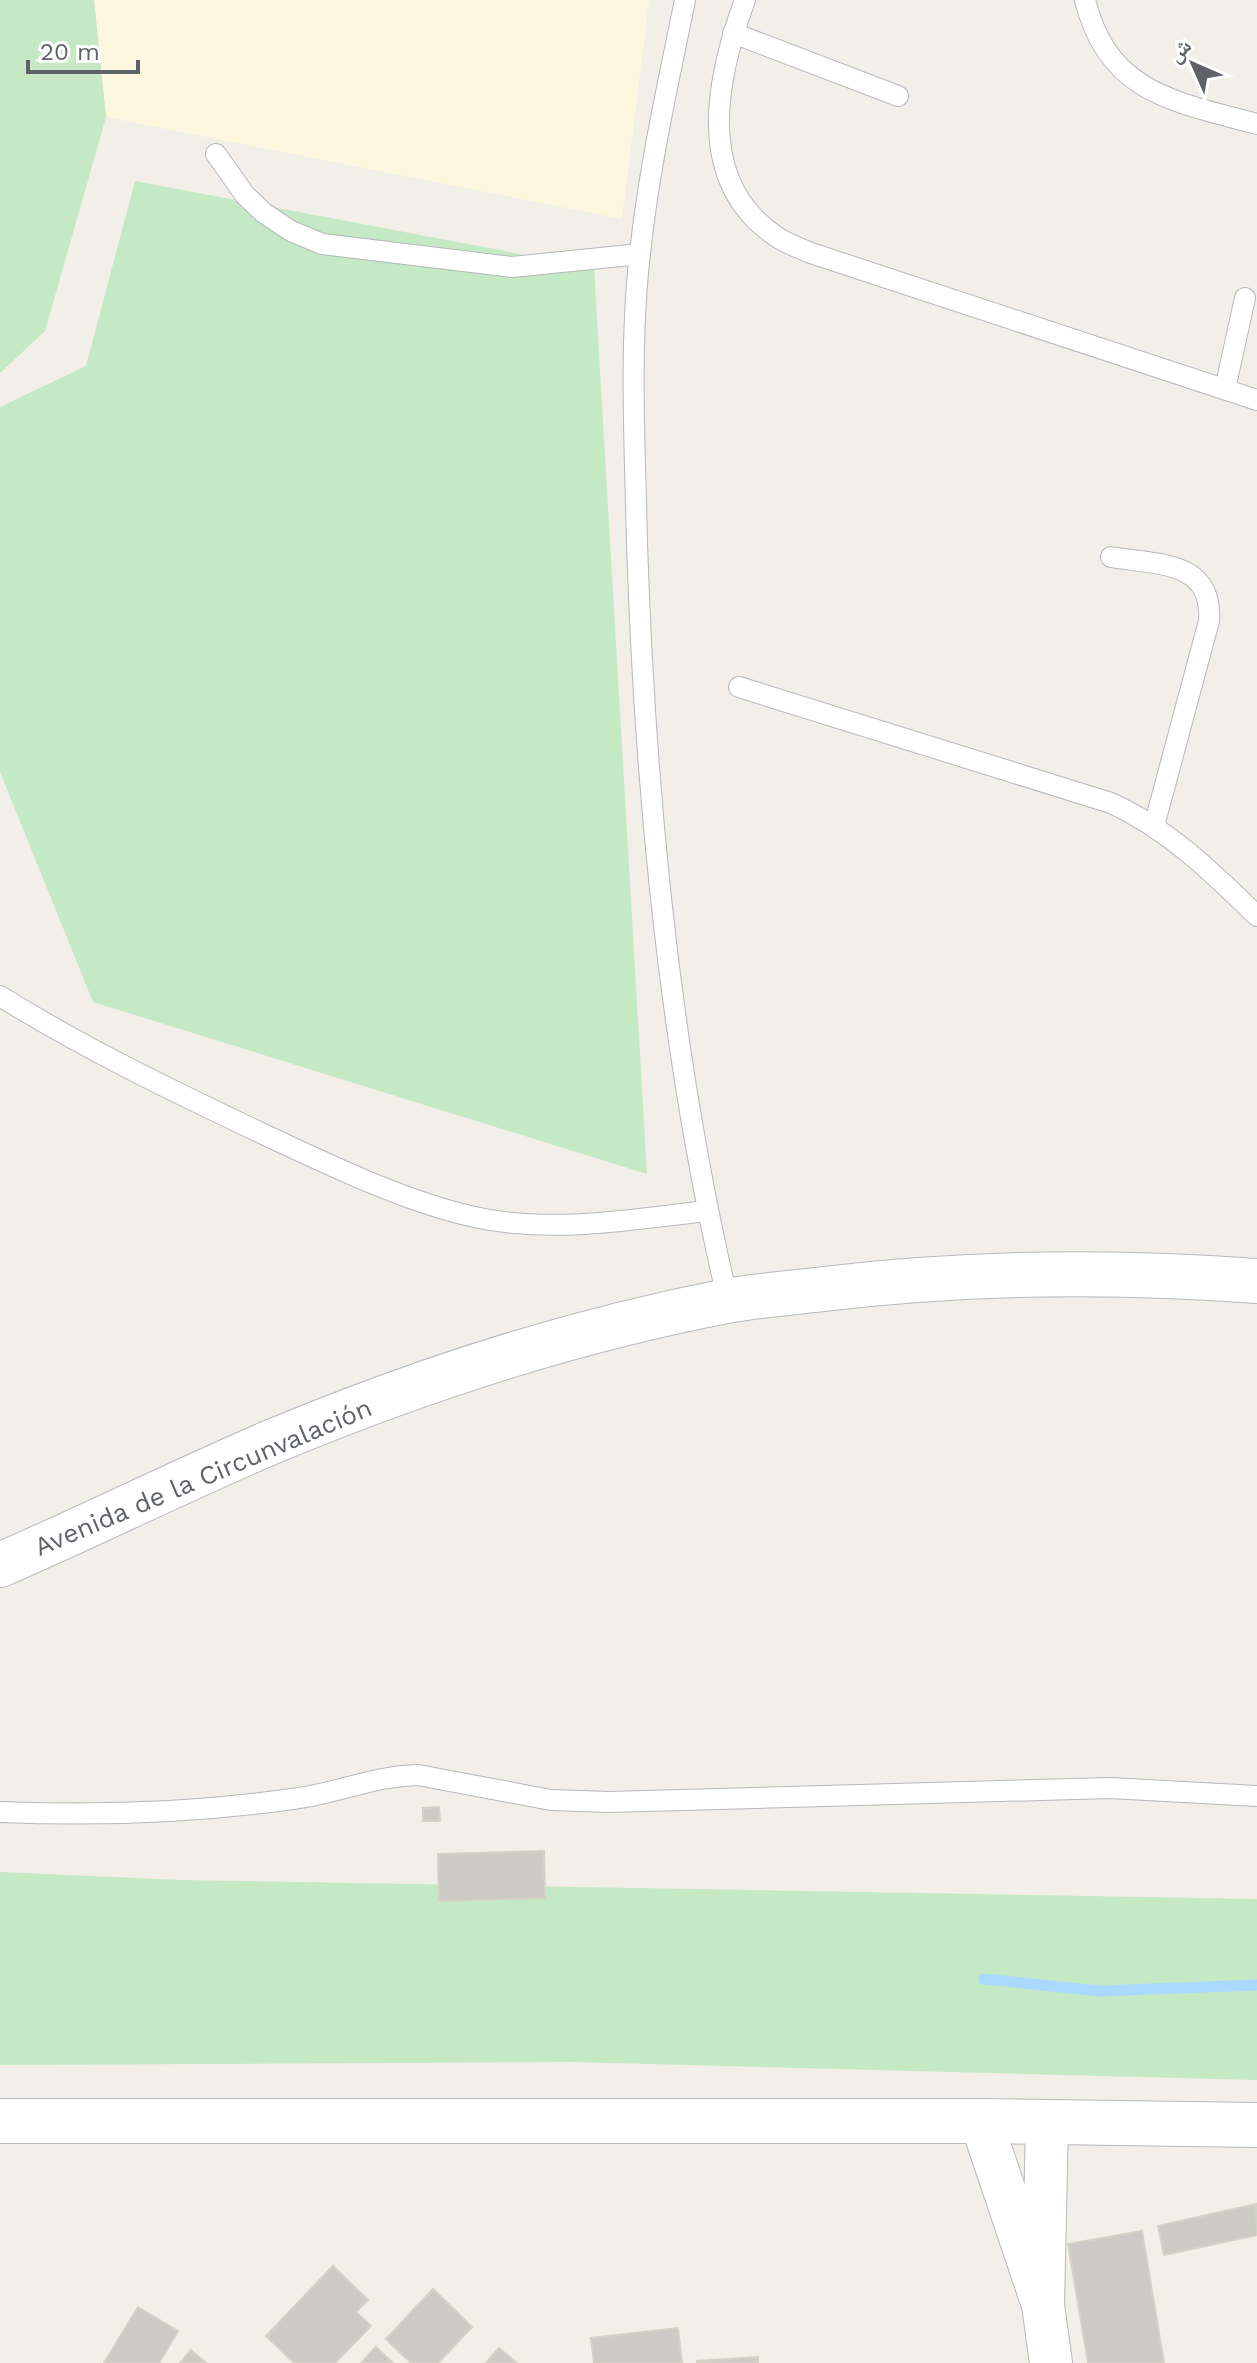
<svg xmlns="http://www.w3.org/2000/svg" width="1257" height="2363" viewBox="0 0 1257 2363" font-family="'Work Sans','Noto Naskh Arabic',sans-serif">
<style>
.commercial{fill:#fef7e0}
.green{fill:#c5e8c5}
.lines{fill:none;stroke-linecap:round;stroke-linejoin:round}
.stream{stroke:#aadaff;stroke-width:11}
.building{fill:#cccac5;stroke:#d6d1c6;stroke-width:2}
.service-casing{stroke:#b5b8bc;stroke-width:22}
.minor-casing{stroke:#b5b8bc;stroke-width:44}
.tertiary-casing{stroke:#b5b8bc;stroke-width:46}
.secondary-casing{stroke:#b6babf;stroke-width:46}
.service{stroke:#fff;stroke-width:20}
.minor{stroke:#fff;stroke-width:42}
.tertiary{stroke:#fff;stroke-width:44}
.secondary{stroke:#fff;stroke-width:44}
.labels{text-anchor:middle;dominant-baseline:central;stroke-width:6;stroke-linejoin:round;paint-order:stroke}
.street-label{font-size:26px;fill:#5f6368;stroke:#fff}
</style>
<rect width="100%" height="100%" fill="#f1efe8"/>
<path class="commercial" d="M94,0h555l-27,219 -516,-102z"/>
<g class="green">
<path d="M0,0h94l12,117 -61,214 -45,42z"/>
<path d="M135,181l459,87 53,906 -554,-172 -93,-230v-365l86,-41z"/>
<path d="M0,1872l179,8 1078,19v181l-683,-18 -574,3z"/>
</g>
<g class="lines">
<path class="stream" d="M984,1979l115,12 158,-6"/>
</g>
<g class="building">
<path d="M439,1807l1,14h-17v-13z"/>
<path d="M544,1851l1,47 -106,3 -1,-47z"/>
<path d="M1256,2204l1,31 -93,20 -6,-29z"/>
<path d="M1142,2231l22,132h-76l-20,-119z"/>
<path d="M333,2266l35,34 -12,12 15,14 -36,37h-41l-28,-27z"/>
<path d="M433,2289l39,38 -34,36h-27l-25,-24z"/>
<path d="M138,2307l40,24 -19,32h-55z"/>
<path d="M678,2328l4,35h-88l-3,-25z"/>
<path d="M376,2347l17,16h-32z"/>
<path d="M499,2348l18,15h-31z"/>
<path d="M191,2350l15,13h-26z"/>
<path d="M758,2357v6h-61v-2z"/>
</g>
<g class="lines">
<defs>
<g id="service">
<path d="M685,0c-17,84 -36,168 -45,253 -11,96 -5,194 -3,290 8,252 33,512 91,758"/>
<path d="M745,0c-29,79 -51,182 32,237 10,7 23,11 34,16l446,147"/>
<path d="M1085,0c23,94 91,102 172,124"/>
<path d="M733,33l165,63"/>
<path d="M216,154l29,41 19,18 27,18 31,13 190,23 128,-13"/>
<path d="M1225,389l20,-91"/>
<path d="M1111,557c46,8 102,3 98,64l-55,205"/>
<path d="M739,687l372,116c57,26 101,69 146,113"/>
<path d="M0,996c85,53 173,95 263,138 67,31 154,74 227,86 72,12 144,-1 217,-9"/>
<path d="M0,1812c98,4 195,1 292,-13 44,-5 80,-23 126,-24l133,25 58,2 501,-14 147,8"/>
</g>
<g id="minor">
<path d="M981,2121l62,184 4,-183"/>
<path d="M1043,2305l8,58"/>
</g>
<path id="tertiary" d="M0,2121h981l276,4"/>
<path id="secondary" d="M0,1565c90,-39 178,-83 269,-122 146,-61 302,-112 458,-142 32,-6 65,-8 97,-12 144,-17 288,-19 433,-8"/>
</defs>
<use href="#service" class="service-casing"/>
<use href="#minor" class="minor-casing"/>
<use href="#tertiary" class="tertiary-casing"/>
<use href="#secondary" class="secondary-casing"/>
<use href="#service" class="service"/>
<use href="#minor" class="minor"/>
<use href="#tertiary" class="tertiary"/>
<use href="#secondary" class="secondary"/>
</g>
<g class="labels">
<g class="street-label">
<text transform="translate(203 1477) rotate(-23)">Avenida de la Circunvalación</text>
</g>
</g>
<g transform="translate(1193 64) rotate(315)" stroke="#ffffff" stroke-width="6" paint-order="stroke">
<path d="M0-6L14 30L0 20L-14 30Z" fill="#5f6368"/>
<text y="-12" font-size="22" font-weight="bold" text-anchor="middle" fill="#5f6368">ش</text>
</g>
<path d="M28 60v12h110v-12" fill="none" stroke="#5f6368" stroke-width="4"/>
<text x="40" y="60" font-size="24" fill="#5f6368" stroke="#ffffff" stroke-width="6" paint-order="stroke">20 m</text>
</svg>
